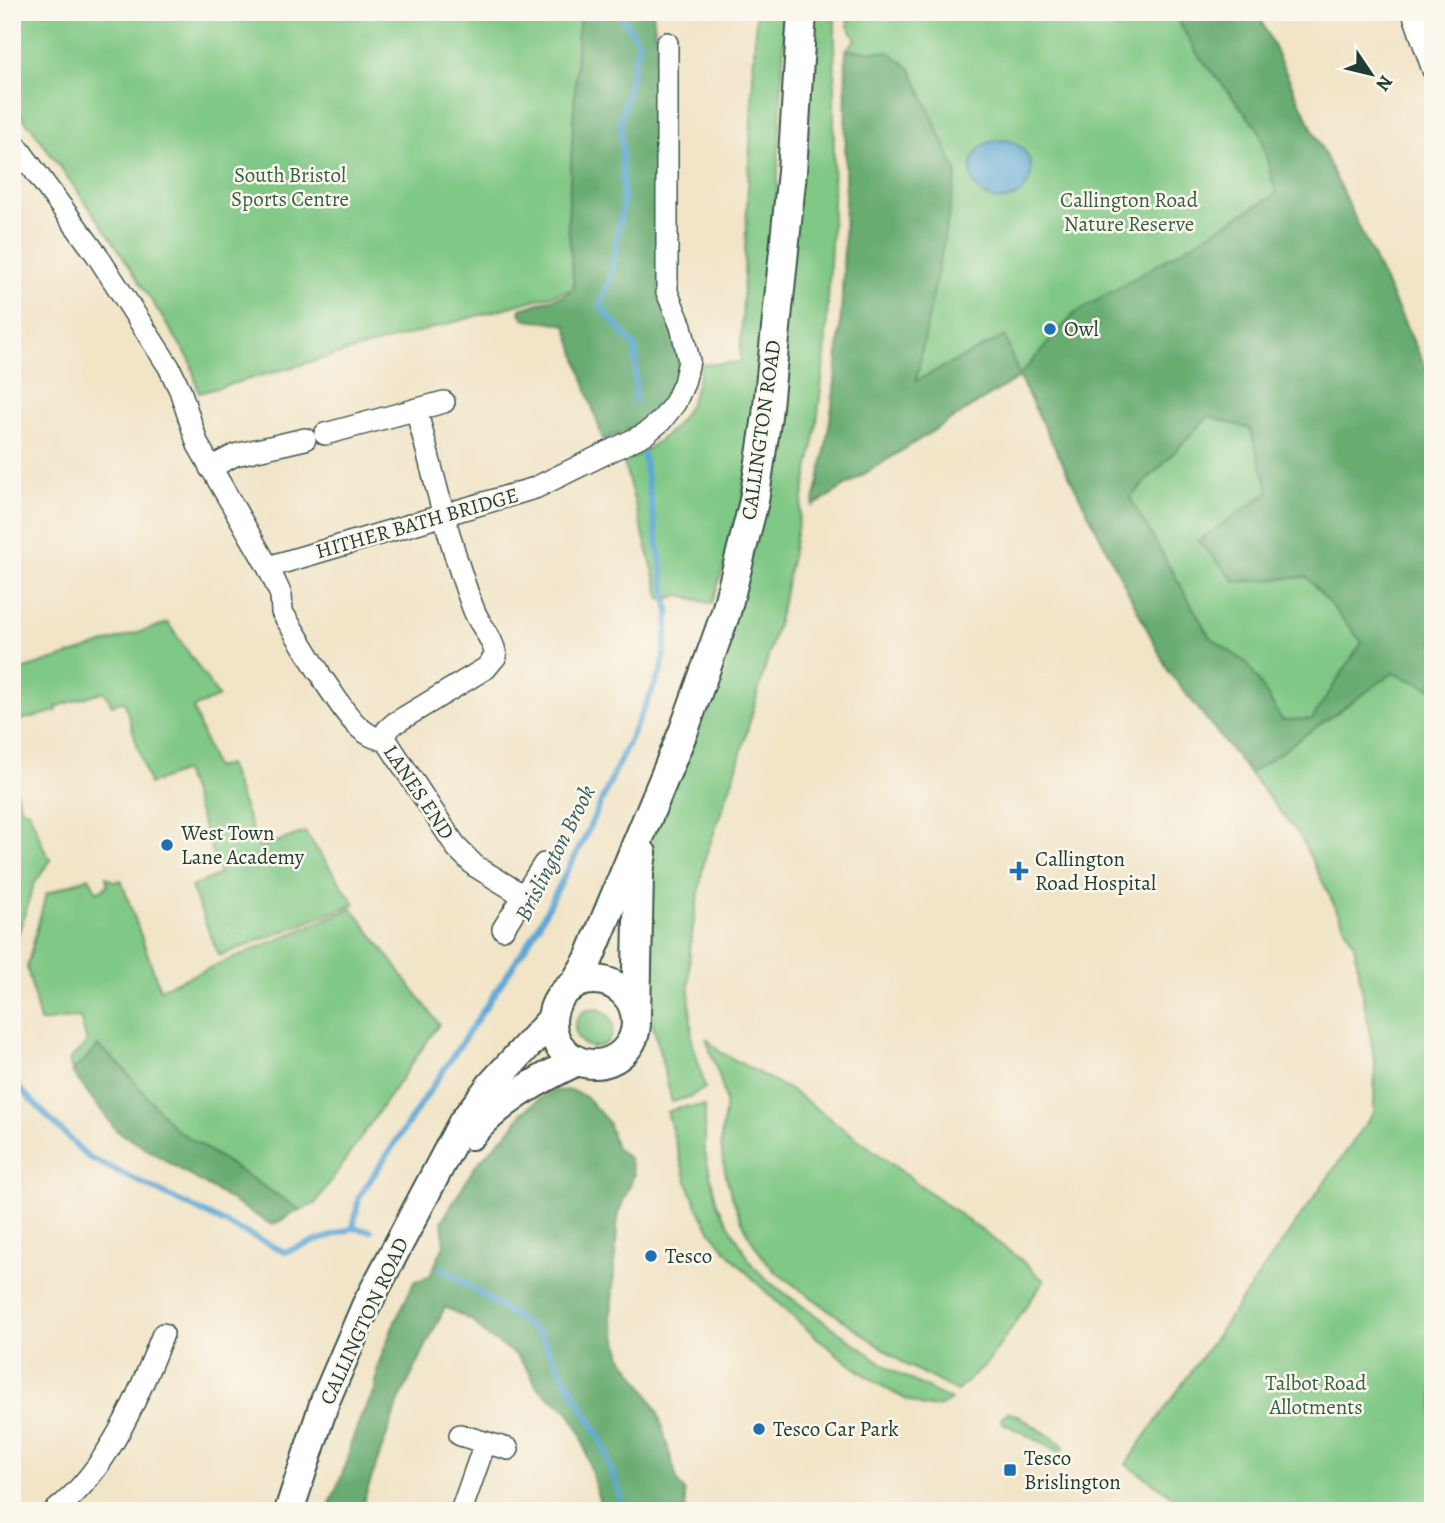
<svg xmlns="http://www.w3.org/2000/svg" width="1445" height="1523" viewBox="0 0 1445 1523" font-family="Alegreya,serif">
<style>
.green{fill:#80c885;stroke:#50825c;stroke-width:2}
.forest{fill:#68ac72;stroke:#447453;stroke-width:2;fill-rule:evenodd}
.water{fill:#5da8d5;stroke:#3e7284;stroke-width:2}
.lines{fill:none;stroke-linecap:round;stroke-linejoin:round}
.stream{stroke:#5da8d5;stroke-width:6}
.minor-casing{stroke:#3e564a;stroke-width:24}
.major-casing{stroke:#3e564a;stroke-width:32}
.minor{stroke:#fff;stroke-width:21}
.major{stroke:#fff;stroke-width:28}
.poi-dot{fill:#1f6fb2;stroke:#fbf7ec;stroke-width:2.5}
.labels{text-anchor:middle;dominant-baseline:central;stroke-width:5;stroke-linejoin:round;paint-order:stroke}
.park-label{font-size:21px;fill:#376048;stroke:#fbf7ec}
.poi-label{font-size:21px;fill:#1f3d34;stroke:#fbf7ec;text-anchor:start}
.street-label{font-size:21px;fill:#1f3d34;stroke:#fbf7ec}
.water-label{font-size:23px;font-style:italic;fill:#325d64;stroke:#fbf7ec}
</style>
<rect width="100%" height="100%" fill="#fbf7ec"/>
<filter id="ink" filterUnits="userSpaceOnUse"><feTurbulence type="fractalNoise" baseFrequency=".0143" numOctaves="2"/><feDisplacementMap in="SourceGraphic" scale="14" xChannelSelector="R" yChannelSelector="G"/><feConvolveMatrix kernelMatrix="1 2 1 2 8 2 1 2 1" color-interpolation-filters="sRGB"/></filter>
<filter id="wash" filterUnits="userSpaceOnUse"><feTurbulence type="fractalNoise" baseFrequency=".00686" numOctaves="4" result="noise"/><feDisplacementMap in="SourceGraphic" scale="28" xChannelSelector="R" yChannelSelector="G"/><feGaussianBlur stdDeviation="1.57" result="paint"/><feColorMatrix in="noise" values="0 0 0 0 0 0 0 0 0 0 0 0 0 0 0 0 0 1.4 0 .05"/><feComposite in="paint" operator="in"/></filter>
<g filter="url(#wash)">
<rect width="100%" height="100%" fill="#f1e4c7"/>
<g class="green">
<path d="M12,12h569l-3,21 -10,189 6,67 -375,104 -9,-33 -81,-125 -78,-108 -19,-21z"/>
<path d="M756,12h27l1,27 -10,215 -31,252 -31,98 -31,-9 -20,5 -37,-137c44,-25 69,-44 77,-98l39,-3z"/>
<path d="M812,12h22l1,13 -2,183 -8,147 -9,75 -34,177 -45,160 -33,94 -14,85 -1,40 3,54 13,48 -16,9 -17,5 -19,-77 -4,-161 6,-32 66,-178z"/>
<path d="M847,12h410l176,371v1128h-239l-68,-47 248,-352 1,-49 -21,-118 -53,-107 -132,-166 -150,-295 -206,129c37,-143 32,-308 33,-456l10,-11 -8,-13z"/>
<path d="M168,623l51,74 -26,11 22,60 13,-4 31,84 46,-16 50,72 -136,52 -28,-69 29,-13 -36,-103 -35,13 -25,-83 -12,4 -8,-14 -48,16 1,4 -45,11v-49z"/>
<path d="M12,777l9,32 8,2 16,40 6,9 -17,24 -22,70z"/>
<path d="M89,877l8,15 11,-6 -2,-9 9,5 6,-2 39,109 192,-81 87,116 -124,180 -15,6 -126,-82 -52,-61 -24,-21 -26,26 -3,-12 18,-17 -7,-26 -40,5 -13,-55 19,-73z"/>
<circle cx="594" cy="1028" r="19"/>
<path d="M706,1038l14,14 77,42 227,168 20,19 -56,81 -31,29 -51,-26 -129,-92c-31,-30 -53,-86 -56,-129 -1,-14 6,-29 4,-43 -1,-17 -14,-46 -19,-63z"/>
<path d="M705,1106v47l12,51 36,62 16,16 124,89 58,29c-6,4 -12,8 -20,7 -52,-4 -193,-134 -222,-179 -22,-34 -31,-78 -42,-116l13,-5z"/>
<path d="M1008,1412l10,4 44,28 2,4 -4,4 -57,-29 -2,-5z"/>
</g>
<g class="forest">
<path d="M581,12h72l3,27 3,258 17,43 3,15 -1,18 -5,16 -22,28 -19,12 -29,11 -37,-115c-15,-4 -28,-2 -42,-6l-4,-7 1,-3 43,-14 10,-6 -6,-67 10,-189z"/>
<path d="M1173,12h84l176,371v306l-40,-16 -143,101 -81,-102 -150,-295 -206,129c37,-144 32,-308 33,-456l43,2 22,17 46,104 -41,208 89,-45 14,40 55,-62 202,-120 -17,-64 -61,-75zM1209,416l41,13 19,63 -71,49 38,41 71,-5 55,65 -50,77 -30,1 -34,-56 -38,-27 -80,-139z"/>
<path d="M98,1046l24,21 52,61 126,82 -28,15 -155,-94 -45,-59z"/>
<path d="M571,1090l15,7 22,25 8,26 13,10 5,17 -16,39 -7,103 11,39 23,33 13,24 20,70 6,7 2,21h-84l-21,-77 -12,-22 -32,-25 -8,-16 -13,-16 -29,-19 -14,-15 -28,-14 -47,96 -38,108h-33l21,-51 2,-14 12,-32 13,-23 3,-26 16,-41 20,-42 16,-6 14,-31 -2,-24 33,-55 38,-39 9,-14 17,-14 15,-8z"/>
</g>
<circle class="water" cx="1001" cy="170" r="30"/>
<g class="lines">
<g class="stream">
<path d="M619,12l20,31 -18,76 2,84 -12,72 -11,31 36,42 -1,53"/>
<path d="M12,1081l76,76 197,95 68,-24 18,3"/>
<path d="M353,1228l6,-31 175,-263 51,-97 77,-168 7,-55 -26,-161"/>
<path d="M442,1268l97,65 62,106 20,60 1,12"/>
</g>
</g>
</g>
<g filter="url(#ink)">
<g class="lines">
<defs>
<g id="minor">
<path d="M1413,12l20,58"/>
<path d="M12,140l85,115 72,112 11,23 18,55 70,122 13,28 1,17 37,60"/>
<path d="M325,434l119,-32"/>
<path d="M210,468l25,-13 70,-16"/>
<path d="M268,567l267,-79 110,-54 16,-13 14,-18 9,-20 5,-22 -8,-35 -14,-34v-249"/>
<path d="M324,681c17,23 32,56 62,59"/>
<path d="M386,740l1,-10 8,-7 91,-55 10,-12c-3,-19 -17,-31 -23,-48 -24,-64 -39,-133 -57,-199"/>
<path d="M386,740l71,108 18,18 49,30"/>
<path d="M503,929l41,-65"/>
<path d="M460,1435l48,14"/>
<path d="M55,1511c54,-42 84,-116 108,-177"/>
<path d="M461,1511l24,-68"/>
</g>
<g id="major">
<circle cx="594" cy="1022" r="42"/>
<path d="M573,986l15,-25 96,-231 42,-118 28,-111 13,-85 25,-244 10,-160"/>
<path d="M636,1015l3,-142 3,-20"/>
<path d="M471,1135c29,-34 67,-55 106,-74"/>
<path d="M289,1511l36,-110 41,-95 97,-184 29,-38 60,-65"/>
</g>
</defs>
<use href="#minor" class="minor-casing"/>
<use href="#major" class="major-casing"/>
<use href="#minor" class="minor"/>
<use href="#major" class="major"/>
</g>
</g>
<g class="poi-dot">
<circle cx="1050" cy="329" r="7"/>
<circle cx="167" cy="845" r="7"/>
<path d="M1015.5 860.5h7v7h7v7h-7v7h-7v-7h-7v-7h7z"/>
<circle cx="651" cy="1256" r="7"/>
<circle cx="759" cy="1429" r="7"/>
<rect x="1003" y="1463" width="14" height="14" rx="3.5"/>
</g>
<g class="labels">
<g class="park-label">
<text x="290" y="175">South Bristol<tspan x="290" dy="24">Sports Centre</tspan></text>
<text x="1129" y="200">Callington Road<tspan x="1129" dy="24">Nature Reserve</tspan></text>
<text x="1316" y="1383">Talbot Road<tspan x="1316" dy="24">Allotments</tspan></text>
</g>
<g class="poi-label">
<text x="1064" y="329">Owl</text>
<text x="181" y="833">West Town<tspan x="181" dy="24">Lane Academy</tspan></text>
<text x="1035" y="859">Callington<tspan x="1035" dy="24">Road Hospital</tspan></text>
<text x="665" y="1256">Tesco</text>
<text x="773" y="1429">Tesco Car Park</text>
<text x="1024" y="1458">Tesco<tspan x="1024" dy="24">Brislington</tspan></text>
</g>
<g class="street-label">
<text transform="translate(761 430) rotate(-82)">CALLINGTON ROAD</text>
<text transform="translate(417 523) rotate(-16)">HITHER BATH BRIDGE</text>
<text transform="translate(419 792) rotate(56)">LANES END</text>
<text transform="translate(364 1321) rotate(-65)">CALLINGTON ROAD</text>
</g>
<g class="water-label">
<text transform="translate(555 853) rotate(-63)">Brislington Brook</text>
</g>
</g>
<rect width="1445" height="1523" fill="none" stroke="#fbf7ec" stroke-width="42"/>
<g transform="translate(1371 74) rotate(125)" stroke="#fbf7ec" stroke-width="5" paint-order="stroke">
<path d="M0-5L12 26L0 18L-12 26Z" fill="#1f3d34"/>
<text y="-10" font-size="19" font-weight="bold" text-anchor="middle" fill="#1f3d34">N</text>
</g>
</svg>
